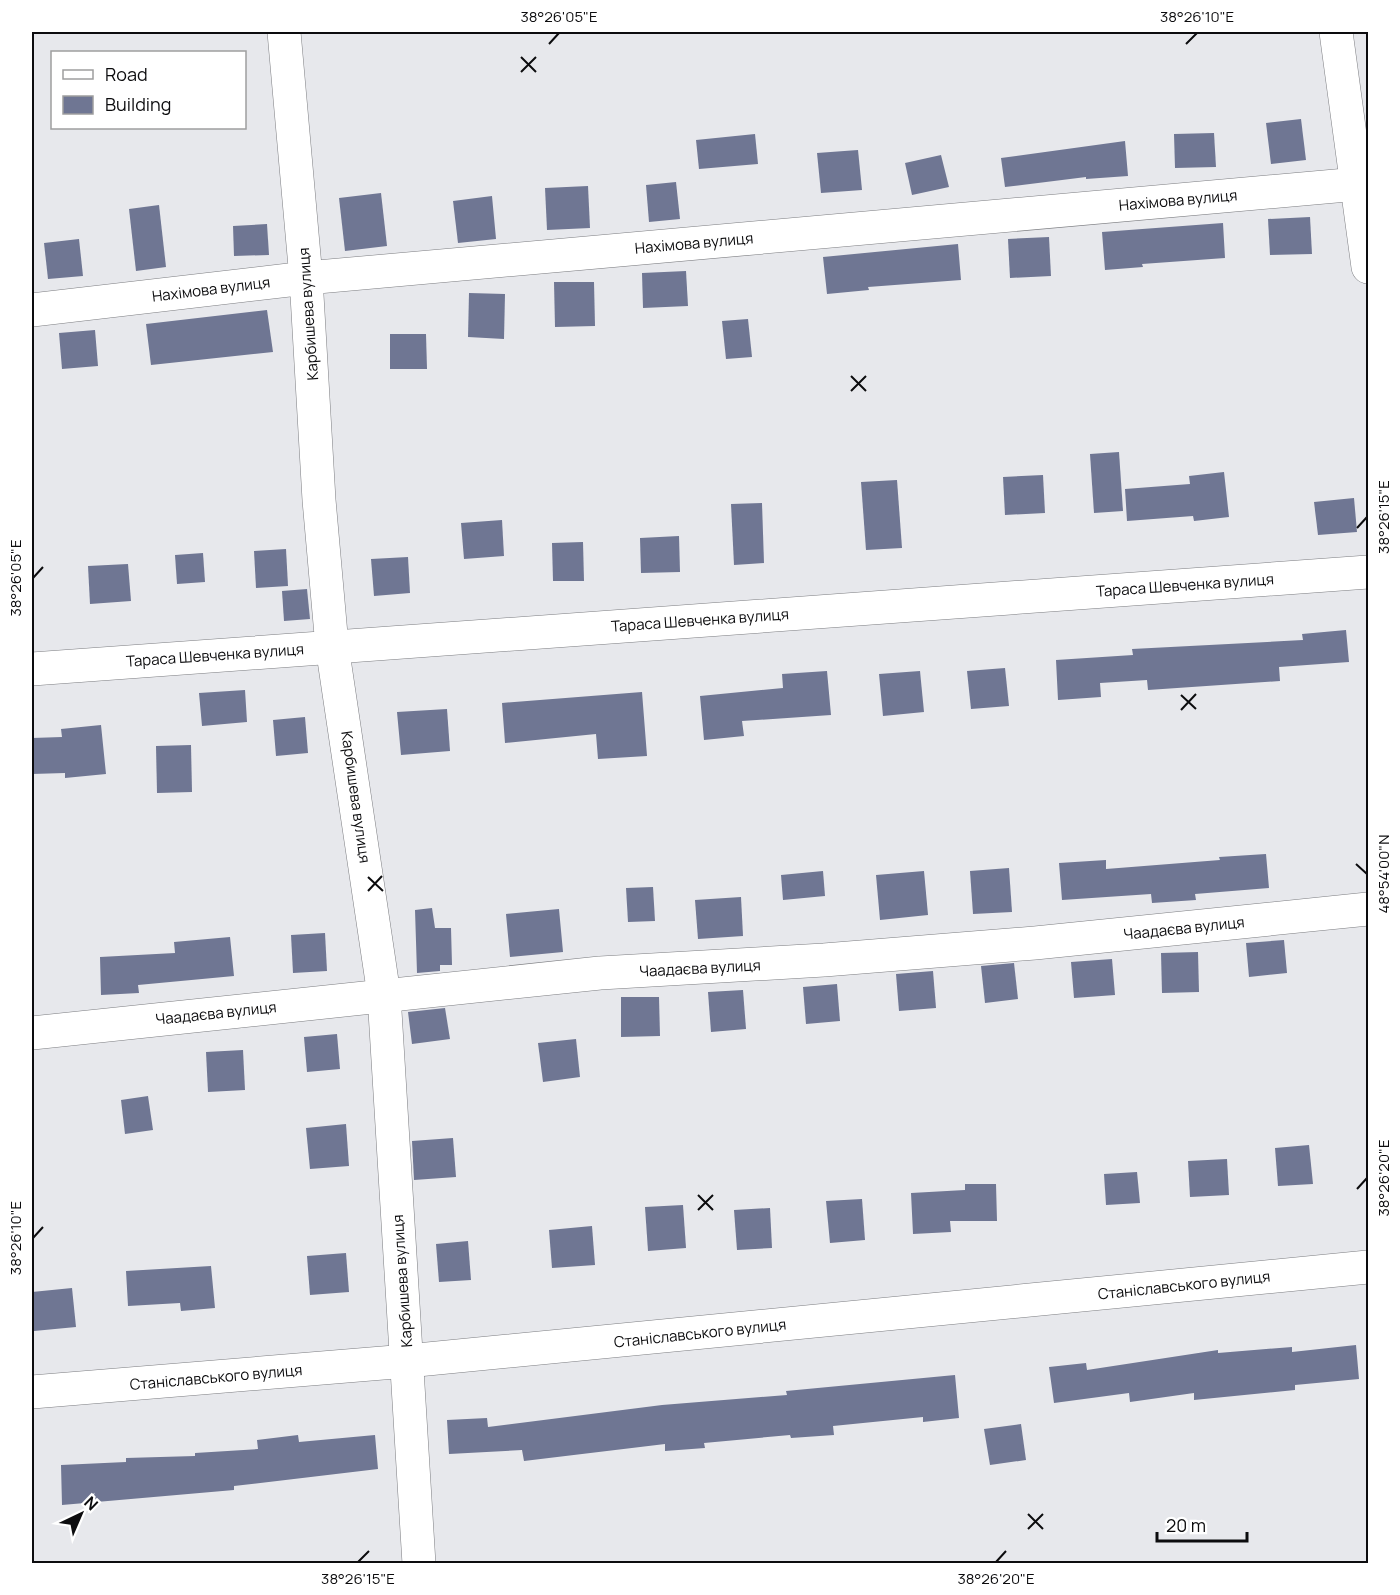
<svg xmlns="http://www.w3.org/2000/svg" width="1400" height="1595" viewBox="0 0 1400 1595" font-family="Manrope,sans-serif">
<style>
.building{fill:#6f7693}
.lines{fill:none;stroke-linecap:round;stroke-linejoin:round}
.minor-casing{stroke:#7c7d81;stroke-width:34}
.minor{stroke:#fff;stroke-width:33}
.ticks{fill:none;stroke:#0c0c0e;stroke-width:2}
.labels{text-anchor:middle;dominant-baseline:central;stroke-width:5;stroke-linejoin:round;paint-order:stroke}
.street-label{font-size:15px;fill:#0c0c0e;stroke:#fff}
.neatline{fill:none;stroke:#0c0c0e;stroke-width:2}
.ticks-label{font-size:15px;text-anchor:middle;fill:#0c0c0e}
</style>
<rect width="100%" height="100%" fill="#e7e8ec"/>
<g class="building">
<path d="M1301,119l5,41 -35,4 -5,-41z"/>
<path d="M1214,133l2,34 -41,1 -1,-34z"/>
<path d="M755,134l3,30 -59,5 -3,-29z"/>
<path d="M1125,141l3,35 -42,3v-2l-81,10 -4,-29z"/>
<path d="M858,150l4,40 -41,3 -4,-40z"/>
<path d="M941,155l8,32 -37,8 -7,-32z"/>
<path d="M676,182l4,37 -31,3 -3,-37z"/>
<path d="M588,186l2,42 -43,2 -2,-42z"/>
<path d="M381,193l6,53 -42,5 -6,-53z"/>
<path d="M492,196l4,43 -38,4 -5,-42z"/>
<path d="M159,205l7,62 -30,4 -7,-62z"/>
<path d="M1310,217l2,37 -42,1 -2,-36z"/>
<path d="M1223,223l2,35 -83,6 1,3 -38,3 -3,-38z"/>
<path d="M267,224l2,31 -35,1 -1,-30z"/>
<path d="M1049,237l2,39 -41,2 -2,-39z"/>
<path d="M79,239l4,37 -35,3 -4,-36z"/>
<path d="M958,244l3,36 -93,7 1,3 -42,4 -4,-37z"/>
<path d="M686,271l2,35 -45,2 -1,-35z"/>
<path d="M554,282h40l1,44 -40,1z"/>
<path d="M469,293l36,1 -1,45 -36,-2z"/>
<path d="M267,310l6,42 -122,13 -5,-41z"/>
<path d="M748,319l4,38 -26,2 -4,-38z"/>
<path d="M95,330l3,36 -36,3 -3,-36z"/>
<path d="M390,334h36l1,35h-37z"/>
<path d="M1119,452l4,59 -29,2 -4,-59z"/>
<path d="M1224,472l5,45 -35,4 -1,-5 -66,5 -2,-32 65,-5 -1,-8z"/>
<path d="M1043,475l2,38 -40,2 -2,-38z"/>
<path d="M897,480l5,68 -36,2 -5,-68z"/>
<path d="M1354,498l3,34 -39,3 -4,-33z"/>
<path d="M762,503l2,60 -30,2 -3,-61z"/>
<path d="M502,520l2,36 -40,3 -3,-36z"/>
<path d="M679,536l1,36 -39,1 -1,-35z"/>
<path d="M583,542l1,39h-31l-1,-38z"/>
<path d="M286,549l2,37 -32,2 -2,-37z"/>
<path d="M203,553l2,29 -28,2 -2,-29z"/>
<path d="M408,557l2,36 -36,3 -3,-37z"/>
<path d="M128,564l3,37 -41,3 -2,-38z"/>
<path d="M307,589l3,30 -26,2 -2,-30z"/>
<path d="M1346,630l3,32 -70,5 1,14 -132,9 -1,-10 -47,3 1,14 -43,3 -2,-40 77,-5 -1,-6 171,-9 -1,-6z"/>
<path d="M1005,668l4,38 -38,3 -4,-38z"/>
<path d="M827,671l4,44 -89,6 2,15 -40,4 -4,-44 83,-8 -1,-14z"/>
<path d="M920,671l4,41 -41,4 -4,-42z"/>
<path d="M245,690l2,32 -45,4 -3,-33z"/>
<path d="M642,692l5,64 -49,3 -2,-25 -91,9 -3,-40z"/>
<path d="M447,709l3,42 -49,4 -4,-43z"/>
<path d="M305,717l3,36 -32,3 -3,-36z"/>
<path d="M101,725l5,49 -41,4v-5l-33,1v-36l30,-1 -1,-8z"/>
<path d="M191,745l1,47 -35,1 -1,-47z"/>
<path d="M1266,854l3,34 -74,6 1,6 -44,3 -1,-9 -89,6 -3,-37 47,-3v9l114,-9 -1,-3z"/>
<path d="M1009,868l3,44 -39,2 -3,-43z"/>
<path d="M823,871l2,25 -42,4 -2,-25z"/>
<path d="M924,871l4,44 -48,5 -4,-45z"/>
<path d="M653,887l2,34 -27,1 -2,-34z"/>
<path d="M741,897l2,39 -45,3 -3,-39z"/>
<path d="M432,908l3,20h16l1,37h-12v6l-23,2 -2,-63z"/>
<path d="M559,909l4,43 -53,5 -4,-43z"/>
<path d="M325,933l2,38 -34,2 -2,-38z"/>
<path d="M230,937l4,39 -96,9 1,8 -38,2 -1,-38 75,-4 -1,-11z"/>
<path d="M1284,940l3,33 -38,4 -3,-34z"/>
<path d="M1198,952l1,40 -37,1 -1,-40z"/>
<path d="M1112,959l3,36 -41,3 -3,-36z"/>
<path d="M1014,963l4,36 -33,4 -4,-37z"/>
<path d="M933,971l3,37 -37,3 -3,-37z"/>
<path d="M837,984l3,37 -34,3 -3,-37z"/>
<path d="M743,990l3,39 -35,3 -3,-40z"/>
<path d="M621,997h38l1,39 -39,1z"/>
<path d="M445,1008l5,31 -38,5 -4,-32z"/>
<path d="M337,1034l3,35 -33,3 -3,-35z"/>
<path d="M576,1039l4,38 -37,5 -5,-39z"/>
<path d="M243,1050l2,40 -37,2 -2,-40z"/>
<path d="M148,1096l5,34 -28,4 -4,-34z"/>
<path d="M346,1124l3,42 -39,3 -4,-41z"/>
<path d="M453,1138l3,39 -42,3 -2,-39z"/>
<path d="M1309,1145l4,39 -35,2 -3,-38z"/>
<path d="M1227,1159l2,36 -39,2 -2,-36z"/>
<path d="M1137,1172l3,31 -34,2 -2,-31z"/>
<path d="M965,1184h31l1,37h-47l1,11 -38,2 -2,-41 54,-3z"/>
<path d="M862,1199l3,41 -35,3 -4,-42z"/>
<path d="M683,1205l3,43 -38,3 -3,-44z"/>
<path d="M770,1208l2,40 -35,2 -3,-40z"/>
<path d="M592,1226l3,39 -43,3 -3,-38z"/>
<path d="M468,1241l3,39 -32,2 -3,-38z"/>
<path d="M346,1253l3,39 -39,3 -3,-39z"/>
<path d="M211,1266l4,42 -34,3 -1,-8 -52,3 -2,-35z"/>
<path d="M72,1288l4,39 -42,4 -2,-39z"/>
<path d="M1356,1345l3,34 -64,6v5l-101,10v-7l-64,9 -1,-9 -75,10 -5,-36 37,-4 1,7 131,-20v3l74,-6v5z"/>
<path d="M955,1375l4,43 -36,4v-5l-90,9 1,9 -43,3 -1,-3 -86,8 1,5 -40,3v-7l-141,17 -2,-11 -73,4 -2,-34 40,-2 1,9 174,-22 125,-10 -1,-4z"/>
<path d="M1021,1424l5,36 -36,5 -6,-36z"/>
<path d="M298,1435l1,7 76,-7 3,34 -144,17v4l-172,15 -1,-40 65,-3v-4l69,-2v-3l63,-4 -1,-9z"/>
</g>
<g class="lines">
<defs>
<g id="minor">
<path d="M284,32l22,246 13,222 13,146 52,349 35,569"/>
<path d="M1336,32l32,235"/>
<path d="M32,310l274,-32 1052,-94"/>
<path d="M32,669l1336,-97"/>
<path d="M32,1033l568,-60 224,-13 211,-17 333,-34"/>
<path d="M32,1392l375,-31 961,-94"/>
</g>
</defs>
<use href="#minor" class="minor-casing"/>
<use href="#minor" class="minor"/>
</g>
<path class="ticks" d="M549,44l10,-11M1186,44l11,-11M521,57l15,15M521,72l15,-15M851,376l15,15M851,391l15,-15M1357,528l10,-11M33,578l10,-11M1181,695l15,14M1181,710l15,-16M1356,864l11,10M368,877l15,14M368,891l14,-15M1357,1189l10,-11M698,1195l15,15M698,1210l15,-15M33,1238l10,-11M1028,1514l15,15M1028,1529l15,-15M358,1562l11,-11M996,1562l10,-11"/>
<g class="labels">
<g class="street-label">
<text transform="translate(1178 200) rotate(-5)">Нахімова вулиця</text>
<text transform="translate(694 243) rotate(-5)">Нахімова вулиця</text>
<text transform="translate(211 289) rotate(-7)">Нахімова вулиця</text>
<text transform="translate(308 314) rotate(-94)">Карбишева вулиця</text>
<text transform="translate(1185 585) rotate(-4)">Тараса Шевченка вулиця</text>
<text transform="translate(700 620) rotate(-4)">Тараса Шевченка вулиця</text>
<text transform="translate(215 655) rotate(-4)">Тараса Шевченка вулиця</text>
<text transform="translate(356 797) rotate(82)">Карбишева вулиця</text>
<text transform="translate(1184 928) rotate(-6)">Чаадаєва вулиця</text>
<text transform="translate(700 968) rotate(-3)">Чаадаєва вулиця</text>
<text transform="translate(216 1013) rotate(-6)">Чаадаєва вулиця</text>
<text transform="translate(402 1281) rotate(-94)">Карбишева вулиця</text>
<text transform="translate(1184 1285) rotate(-6)">Станіславського вулиця</text>
<text transform="translate(700 1333) rotate(-6)">Станіславського вулиця</text>
<text transform="translate(216 1377) rotate(-5)">Станіславського вулиця</text>
</g>
</g>
<rect width="1400" height="1595" fill="none" stroke="#ffffff" stroke-width="66"/>
<rect x="51" y="51" width="195" height="78" fill="#ffffff" stroke="#9e9e9f" stroke-width="1.5"/>
<rect x="63" y="70" width="30" height="9" fill="#ffffff" stroke="#9e9e9f" stroke-width="1.5"/>
<text x="105" y="81" font-size="18" fill="#0c0c0e">Road</text>
<rect x="63" y="96" width="30" height="18" fill="#6f7693" stroke="#9e9e9f" stroke-width="1.5"/>
<text x="105" y="111" font-size="18" fill="#0c0c0e">Building</text>
<g transform="translate(81 1514) rotate(44)" stroke="#ffffff" stroke-width="4.5" paint-order="stroke">
<path d="M0-4.5L10 22L0 15L-10 22Z" fill="#0c0c0e"/>
<text y="-9" font-size="16" font-weight="bold" text-anchor="middle" fill="#0c0c0e">N</text>
</g>
<path d="M1157 1532v9h90v-9" fill="none" stroke="#0c0c0e" stroke-width="3"/>
<text x="1166" y="1532" font-size="18" fill="#0c0c0e" stroke="#ffffff" stroke-width="4.5" paint-order="stroke">20 m</text>
<rect x="33" y="33" width="1334" height="1529" class="neatline"/>
<g class="ticks-label">
<text x="559" y="22">38°26'05"E</text>
<text x="1197" y="22">38°26'10"E</text>
<text transform="translate(1384 517) rotate(-90)" y="5">38°26'15"E</text>
<text transform="translate(16 578) rotate(-90)" y="5">38°26'05"E</text>
<text transform="translate(1384 874) rotate(-90)" y="5">48°54'00"N</text>
<text transform="translate(1384 1178) rotate(-90)" y="5">38°26'20"E</text>
<text transform="translate(16 1238) rotate(-90)" y="5">38°26'10"E</text>
<text x="358" y="1584">38°26'15"E</text>
<text x="996" y="1584">38°26'20"E</text>
</g>
</svg>
